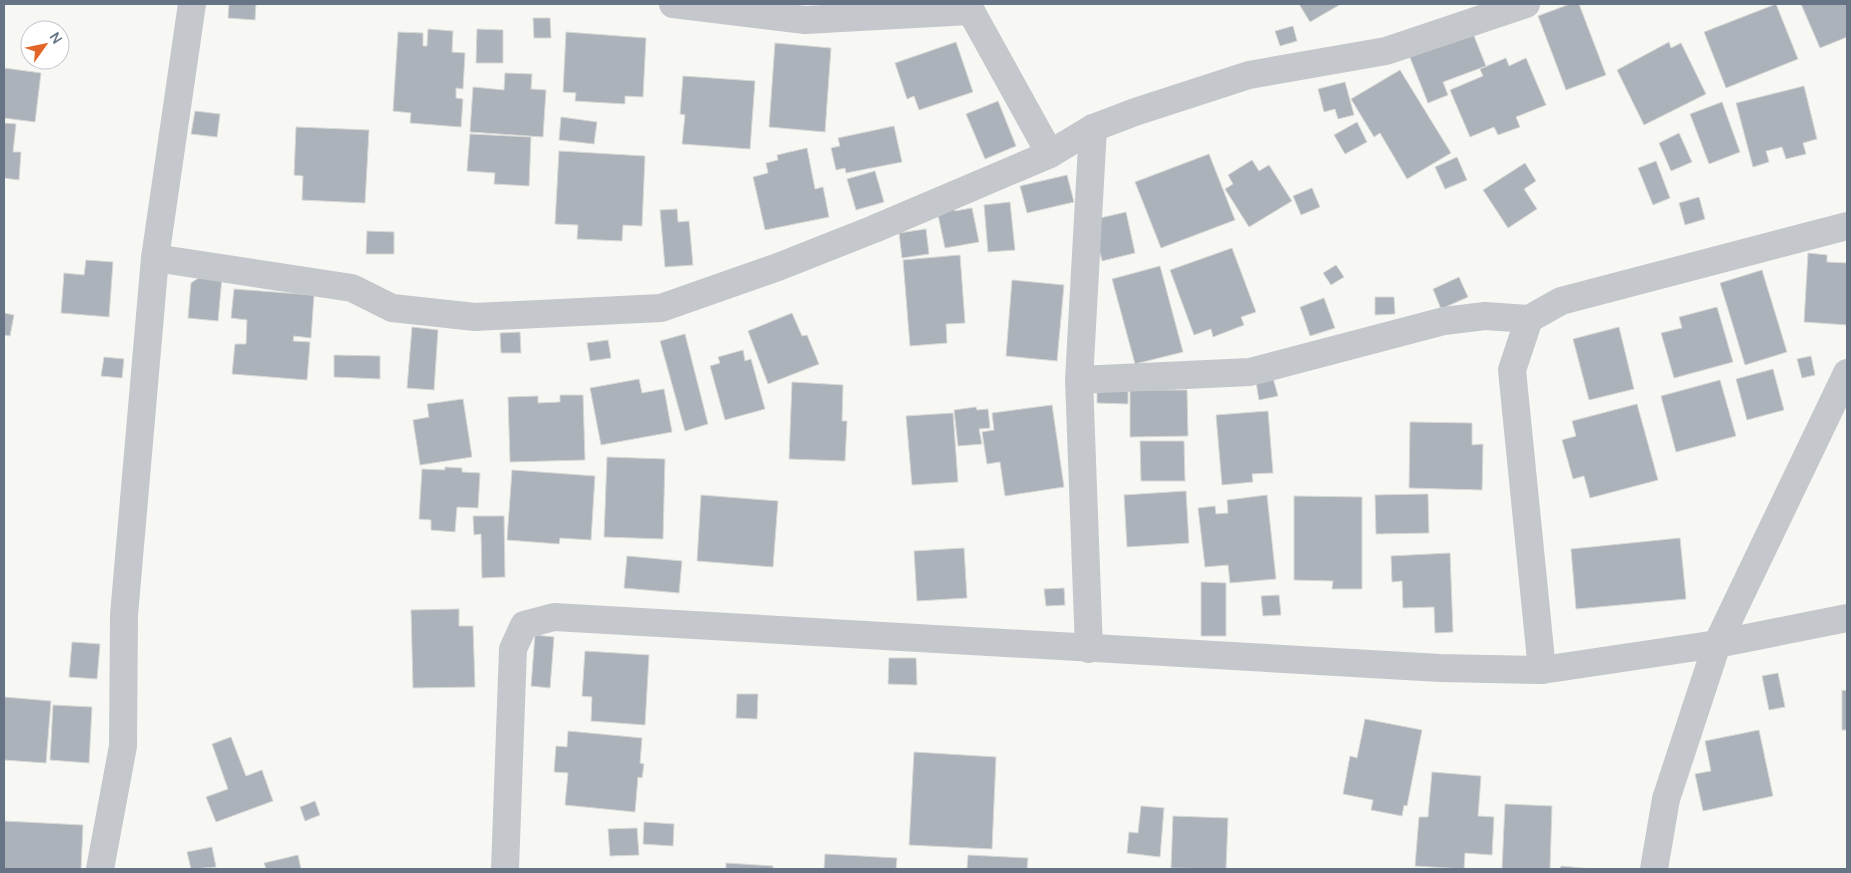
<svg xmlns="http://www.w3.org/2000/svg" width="1851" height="873" viewBox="0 0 1851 873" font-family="Manrope,sans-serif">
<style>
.building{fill:#abb2b9;stroke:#d8d8d6}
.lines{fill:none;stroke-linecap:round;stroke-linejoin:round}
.street{stroke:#c4c7cb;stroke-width:28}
</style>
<rect width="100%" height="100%" fill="#f7f7f4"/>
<g class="building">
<path d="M229,4h27l-1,16 -27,-2z"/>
<path d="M1299,4h42l-31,18z"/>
<path d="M1570,4h9l27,71 -40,15 -28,-74z"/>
<path d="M1776,4l22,55 -72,29 -22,-56z"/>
<path d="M1801,4h46v33l-27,11z"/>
<path d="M533,18h17l1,20h-17z"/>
<path d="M1293,26l4,15 -17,5 -5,-15z"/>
<path d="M428,29l25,2 -1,21 13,1 -2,36 -7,-1v10l7,1 -2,28 -51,-4 1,-10 -18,-2 5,-79 25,1v13h4z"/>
<path d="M477,29l26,1v33h-27z"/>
<path d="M1472,31l14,35 -43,16 5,13 -20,8 -19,-48z"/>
<path d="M566,32l80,6 -3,59 -18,-1v8l-50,-3 1,-8 -13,-1z"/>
<path d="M956,42l17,50 -54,18 -5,-14 -7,3 -12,-36z"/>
<path d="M1669,42l2,6 10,-5 25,51 -62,31 -27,-55z"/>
<path d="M775,43l56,5 -6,84 -56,-5z"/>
<path d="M1506,58l3,8 17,-8 20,47 -30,12 4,10 -22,8 -4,-8 -24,10 -20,-47 33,-14 -3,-7z"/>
<path d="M4,68l37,5 -6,49 -31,-4z"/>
<path d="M1400,70l51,83 -44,26 -27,-46 -6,4 -23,-38z"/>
<path d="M505,73l27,1 -1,15 15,1 -3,47 -73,-5 3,-45 31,3z"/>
<path d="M683,76l72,5 -5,68 -68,-5 3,-29 -5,-1z"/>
<path d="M1345,82l9,33 -16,4 -3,-10 -11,3 -6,-23z"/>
<path d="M1804,86l13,53 -14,4 3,11 -20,5 -4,-12 -16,4 3,11 -16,5 -17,-64z"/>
<path d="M998,101l18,45 -31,13 -19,-45z"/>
<path d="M1722,102l18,50 -31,12 -19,-50z"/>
<path d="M195,111l25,3 -3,23 -26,-3z"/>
<path d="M561,117l36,5 -3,22 -35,-4z"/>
<path d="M1357,122l10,20 -22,12 -11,-19z"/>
<path d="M4,123l12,1 -3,28h8l-2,28 -15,-2z"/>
<path d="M894,126l8,36 -56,11 -1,-5 -9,2 -5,-22 9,-2 -2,-8z"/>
<path d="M296,127l73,3 -4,73 -63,-3 1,-24 -9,-1z"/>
<path d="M1679,133l13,29 -21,9 -12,-28z"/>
<path d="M470,134l61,3 -2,49 -35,-2 1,-11 -28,-2z"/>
<path d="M807,148l8,41 8,-2 6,30 -64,13 -12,-53 15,-4 -2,-10 12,-3 -1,-5z"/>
<path d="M559,151l86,5 -3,70 -19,-1 -1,16 -45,-2 1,-14 -23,-1z"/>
<path d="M1209,154l26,66 -74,28 -26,-66z"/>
<path d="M1457,157l10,23 -22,9 -10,-22z"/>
<path d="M1252,160l7,11 10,-6 23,36 -43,26 -24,-38 8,-5 -5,-9z"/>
<path d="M1656,161l14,37 -17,7 -15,-37z"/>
<path d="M1525,163l11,18 -12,8 13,20 -29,19 -25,-38z"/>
<path d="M875,171l9,31 -28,8 -9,-31z"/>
<path d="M1067,175l7,27 -47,11 -7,-27z"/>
<path d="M1312,188l8,19 -19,8 -8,-19z"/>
<path d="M1699,197l6,22 -20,6 -6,-22z"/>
<path d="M1010,202l5,48 -27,2 -4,-47z"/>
<path d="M954,207l1,4 17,-3 7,34 -34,6 -8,-38z"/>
<path d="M677,209l1,13 11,-1 4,44 -28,2 -5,-57z"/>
<path d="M1126,212l9,41 -33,8 -10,-41z"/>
<path d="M926,229l3,25 -27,4 -3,-25z"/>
<path d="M367,231l27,1v22h-28z"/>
<path d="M1232,248l24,64 -15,5 3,8 -31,12 -2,-8 -17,6 -24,-65z"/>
<path d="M1808,253l19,2v7l20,1v62l-43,-3z"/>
<path d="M960,255l5,68 -19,1 1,19 -37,3 -7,-86z"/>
<path d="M86,260l27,2 -4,55 -48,-4 3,-40 20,2z"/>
<path d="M1336,265l8,12 -13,8 -8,-12z"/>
<path d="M1160,266l23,86 -48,12 -23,-85z"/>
<path d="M1762,270l25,82 -42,13 -25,-82z"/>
<path d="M203,275l19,2 -4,44 -30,-3 3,-35z"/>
<path d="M1459,277l9,20 -27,12 -8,-20z"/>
<path d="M1012,280l52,5 -7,76 -51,-5z"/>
<path d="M234,289l80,6 -3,43 -17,-2 -1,5 17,1 -3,38 -75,-6 3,-30h11l1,-24 -16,-2z"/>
<path d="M1375,297h19l1,17 -20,1z"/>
<path d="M1324,298l11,30 -25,8 -10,-29z"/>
<path d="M1717,307l16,55 -59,16 -13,-45 21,-5 -3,-11z"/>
<path d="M4,313l10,2 -4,21 -6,-1z"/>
<path d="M792,313l10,23 5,-1 12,29 -51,20 -20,-53z"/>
<path d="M412,327l26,3 -4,60 -27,-2z"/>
<path d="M1619,327l15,62 -45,11 -16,-61z"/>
<path d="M520,332l1,21h-20l-1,-20z"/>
<path d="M685,334l23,90 -23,7 -25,-90z"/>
<path d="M608,340l3,18 -21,3 -3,-18z"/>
<path d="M743,350l2,11 6,-2 14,50 -40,11 -15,-54 10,-3 -2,-6z"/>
<path d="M334,355l46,1v23l-46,-2z"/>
<path d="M1811,356l4,19 -13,3 -5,-19z"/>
<path d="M104,357l20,2 -2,19 -21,-2z"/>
<path d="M1773,369l11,41 -37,10 -11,-41z"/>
<path d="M1273,378l5,18 -19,4 -3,-18z"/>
<path d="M639,379l3,14 22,-4 8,43 -71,13 -11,-57z"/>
<path d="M1720,380l16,56 -60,16 -15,-56z"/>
<path d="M792,382l51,3 -1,36h5l-2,40 -56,-2z"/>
<path d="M1097,386l31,2v16l-31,-1z"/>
<path d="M1130,390h57l1,46 -58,1z"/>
<path d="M560,395h23l2,65 -75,2 -2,-65 30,-1v7l22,-1z"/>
<path d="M463,399l9,58 -52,8 -7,-45 16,-3 -2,-13z"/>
<path d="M1637,404l21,76 -68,18 -6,-22 -11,3 -11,-39 14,-4 -4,-15z"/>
<path d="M1052,405l12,82 -59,9 -5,-34 -13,2 -5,-32 12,-2 -2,-17z"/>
<path d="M976,407l1,3 11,-1 2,19 -11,1 3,15 -24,2 -4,-36z"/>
<path d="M1268,411l5,62 -21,1 1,8 -31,3 -6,-70z"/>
<path d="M953,413l5,69 -46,3 -6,-69z"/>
<path d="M1410,422l62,1v22l11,-1 -1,46 -73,-2z"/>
<path d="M1140,441h44l1,40h-44z"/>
<path d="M607,457l58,2 -2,80 -59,-2z"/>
<path d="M445,467l17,1v4l18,1 -2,35 -21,-1 -2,25 -24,-2v-10l-12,-1 3,-50 23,1z"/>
<path d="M512,470l83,6 -4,64 -31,-2 -1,6 -52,-4z"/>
<path d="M1186,491l3,52 -62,4 -3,-52z"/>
<path d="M1428,494l1,39 -53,1 -1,-39z"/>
<path d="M701,495l77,6 -5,66 -76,-6z"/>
<path d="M1267,495l9,84 -46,4 -2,-18 -23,2 -7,-59 17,-2 1,8 12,-1 -1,-13z"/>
<path d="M1294,496l68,1v92h-30l1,-8 -39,-1z"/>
<path d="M473,516h31l1,61 -23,1 -1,-44 -7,1z"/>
<path d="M1680,538l6,61 -110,10 -5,-60z"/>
<path d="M964,548l3,50 -50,3 -3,-50z"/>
<path d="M1450,553l3,79 -18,1 -1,-26 -31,1 -1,-27 -10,1 -1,-26z"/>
<path d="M627,556l55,5 -3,32 -55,-5z"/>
<path d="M1201,582l25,1v53h-25z"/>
<path d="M1064,588l1,17 -19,1 -2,-17z"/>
<path d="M1279,595l2,20 -18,1 -2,-20z"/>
<path d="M459,609v17h14l2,61 -62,1 -2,-78z"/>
<path d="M535,635l19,2 -4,51 -19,-2z"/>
<path d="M72,642l28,2 -3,35 -28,-2z"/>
<path d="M585,651l64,4 -4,70 -54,-4 1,-24 -10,-1z"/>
<path d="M889,658h27l1,27 -29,-1z"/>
<path d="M1778,673l7,34 -16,3 -7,-34z"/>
<path d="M1842,690l5,1v39h-5z"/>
<path d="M737,694h21l-1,25 -21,-1z"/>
<path d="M4,697l47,4 -5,62 -42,-3z"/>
<path d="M53,705l39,2 -3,56 -39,-3z"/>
<path d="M1365,719l57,11 -15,76 -3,-1 -2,11 -31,-6 2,-10 -30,-6 7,-38 7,2z"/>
<path d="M1759,730l14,66 -70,15 -8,-37 16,-3 -6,-30z"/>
<path d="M568,731l74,7 -2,25 4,1 -2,14 -4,-1 -3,35 -70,-7 3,-32 -14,-1 2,-26 11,1z"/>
<path d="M231,737l15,39 16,-6 11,31 -57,21 -10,-25 22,-8 -16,-45z"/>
<path d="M914,752l82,5 -4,92 -83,-4z"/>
<path d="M1432,772l49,4 -3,40 16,1 -2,38 -27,-2 -1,16 -49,-3 4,-49h9z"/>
<path d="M315,801l5,14 -15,6 -5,-14z"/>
<path d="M1505,804l47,2 -2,63h-48z"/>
<path d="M1141,806l23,2 -4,49 -33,-4 2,-21 9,1z"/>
<path d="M1173,816l55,2 -2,51 -55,-1z"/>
<path d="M4,821l79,4 -2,44h-77z"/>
<path d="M644,822l30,2 -1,22 -30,-2z"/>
<path d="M637,828l2,27 -29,1 -2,-27z"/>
<path d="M212,847l4,20 -25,2 -4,-17z"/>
<path d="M825,854l72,4 -1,11h-72z"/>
<path d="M298,855l3,14h-35l-2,-6z"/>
<path d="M968,855l60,3 -1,11h-60z"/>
<path d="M726,863l47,3v3h-47z"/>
<path d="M1561,866l31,3h-32z"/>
</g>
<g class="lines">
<g class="street">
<path d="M673,4l132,16 165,-9"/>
<path d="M967,4l83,150"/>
<path d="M1847,226l-286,75 -32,18 -17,51 30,300 175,-26 130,-26"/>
<path d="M155,258l197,30 40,20 83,9 186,-9 117,-41 96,-38 176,-75 43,-26 42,-16 114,-37 137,-24 140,-47"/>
<path d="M1079,380l171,-8 194,-51 41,-5 44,3"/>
<path d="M1089,649l-10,-269 14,-252"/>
<path d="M100,869l23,-123 1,-131 31,-357 37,-254"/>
<path d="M505,869l8,-220 11,-24 30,-8 886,51 102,2"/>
<path d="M1654,869l12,-70 51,-155 130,-271"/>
</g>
</g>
<rect width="1851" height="873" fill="none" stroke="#667485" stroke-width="10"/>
<g transform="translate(45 45) rotate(57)"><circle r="24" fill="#ffffff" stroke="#c2c7ce"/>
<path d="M0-4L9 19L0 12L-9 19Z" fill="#e36427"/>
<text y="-8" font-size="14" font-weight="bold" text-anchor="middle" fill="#667485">N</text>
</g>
</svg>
